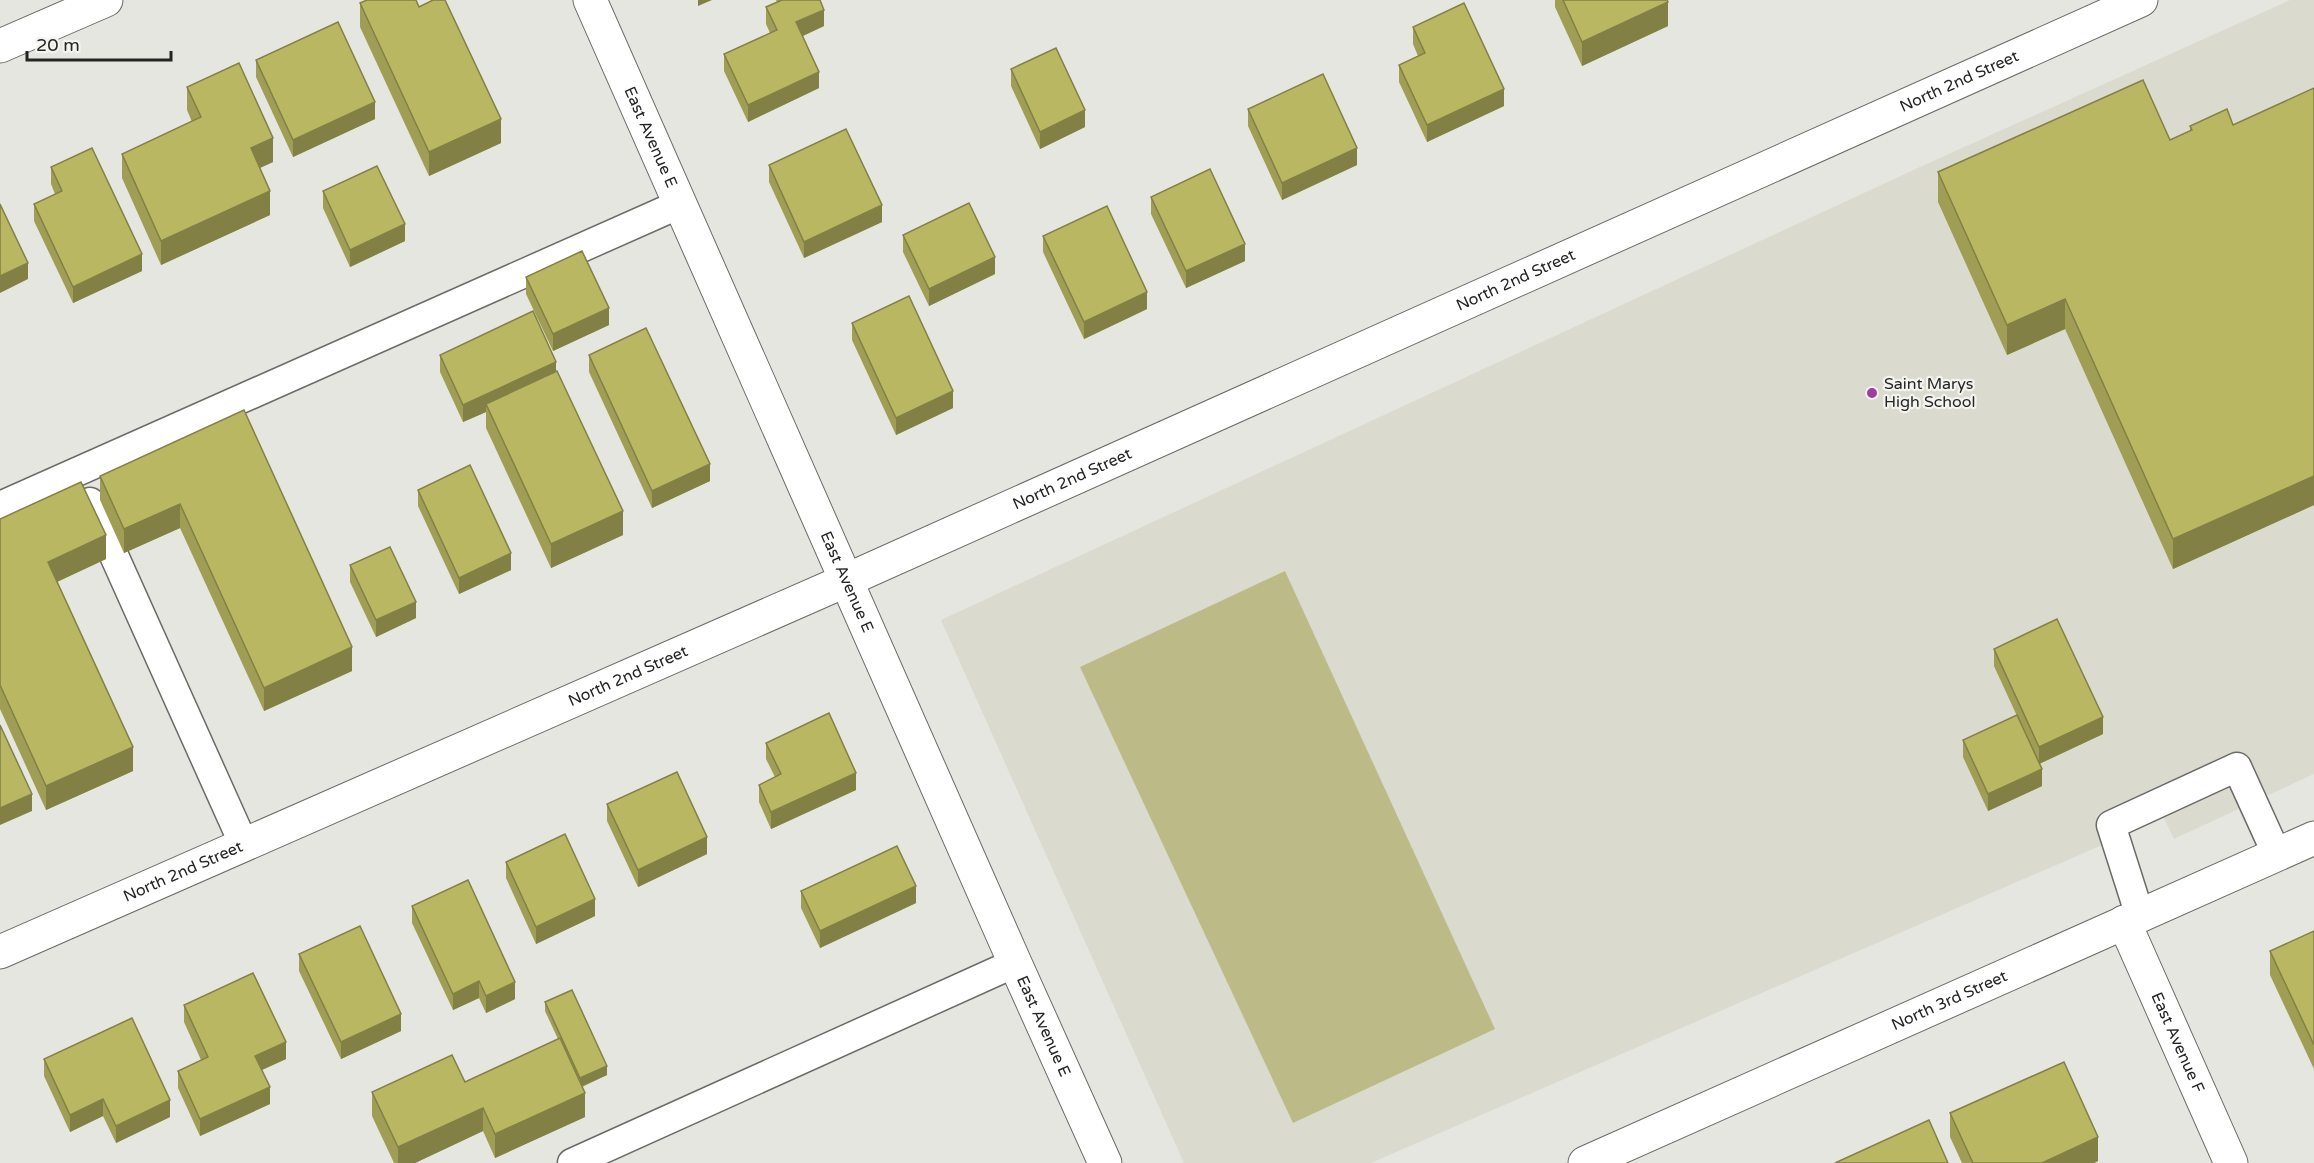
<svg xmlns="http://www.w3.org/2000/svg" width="2314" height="1163" viewBox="0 0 2314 1163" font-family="'Varela Round',sans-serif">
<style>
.built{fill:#dadacf}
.garden{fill:#bcbb88}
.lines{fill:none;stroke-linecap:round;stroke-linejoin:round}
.lane-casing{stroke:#6a6a66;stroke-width:31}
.street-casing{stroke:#6a6a66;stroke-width:35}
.secondary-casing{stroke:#6a6a66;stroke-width:35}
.lane{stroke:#fff;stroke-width:28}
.street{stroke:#fff;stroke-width:33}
.secondary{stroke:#fff;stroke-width:33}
.wall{fill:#a09d55}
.shaded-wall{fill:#828045}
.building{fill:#bab763;stroke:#828045;stroke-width:1.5}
.poi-dot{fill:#a03da3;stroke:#f3f3ef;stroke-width:2}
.labels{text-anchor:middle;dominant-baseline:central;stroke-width:4.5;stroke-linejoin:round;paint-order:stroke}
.street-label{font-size:16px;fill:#242423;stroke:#f3f3ef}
.poi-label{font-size:16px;fill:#242423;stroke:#f3f3ef;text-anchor:start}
</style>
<rect width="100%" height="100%" fill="#e6e6e1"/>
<path class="built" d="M2290,0h24v774l-140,65 -10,-21 -793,345h-187l-243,-543 979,-453z"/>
<path class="garden" d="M1285,571l210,458 -202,94 -213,-456z"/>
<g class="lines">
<defs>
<g id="lane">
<path d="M90,502l154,343"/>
<path d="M0,506l680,-302"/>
<path d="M2140,916l-29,-91 126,-58 40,88"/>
<path d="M572,1163l443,-200"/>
</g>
<g id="street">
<path id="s1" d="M590,0l425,963 90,200"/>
<path d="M0,46l106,-46"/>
<path id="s2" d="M2124,922l107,241"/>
<path id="s3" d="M0,952l847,-372 1294,-580"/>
</g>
<g id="secondary">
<path id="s4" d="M1585,1163l729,-325"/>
</g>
</defs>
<use href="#lane" class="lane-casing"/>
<use href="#street" class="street-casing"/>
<use href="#secondary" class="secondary-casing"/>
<use href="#lane" class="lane"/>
<use href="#street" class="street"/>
<use href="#secondary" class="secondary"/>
</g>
<g class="wall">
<path d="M776,0h44l4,26 -21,10 16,52 -71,34 -24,-51v-17l46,-21 -4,-9v-17l11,-5z"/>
<path d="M1555,0h112l1,26 -86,40 -27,-59z"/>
<path d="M360,3l141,140 -72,33 -69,-149z"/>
<path d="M1413,27l91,79 -77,36 -28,-60v-17l19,-9 -5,-12z"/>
<path d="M256,60l119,59 -82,38 -37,-80z"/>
<path d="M1011,69l74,58 -45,22 -29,-63z"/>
<path d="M187,87l86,75 -14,6 11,47 -109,50 -39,-87v-24l70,-32 -5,-12z"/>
<path d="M2314,88v417l-141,64 -108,-240 -58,26 -69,-153v-30l232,-32 20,-8v-6l43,-1z"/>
<path d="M1248,109l109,56 -75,35 -34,-74z"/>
<path d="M769,165l113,57 -78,36 -35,-76z"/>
<path d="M51,167l91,104 -69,32 -39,-82v-17l21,-10 -4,-10z"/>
<path d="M323,191l82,50 -55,26 -27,-59z"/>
<path d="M1151,197l94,64 -59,27 -35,-74z"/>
<path d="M903,235l92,39 -66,32 -26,-54z"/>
<path d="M1043,236l104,73 -63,30 -41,-87z"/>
<path d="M526,277l83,48 -56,26 -27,-57z"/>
<path d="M852,323l101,85 -57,27 -44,-95z"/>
<path d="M440,355l116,16 67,164 -72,33 -65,-140v-16l-23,10 -23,-50z"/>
<path d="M589,355l121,126 -58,27 -63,-136z"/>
<path d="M244,410l108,261 -88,40 -84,-183 -56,25 -24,-53v-24z"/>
<path d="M418,490l93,80 -52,24 -41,-88z"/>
<path d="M0,519l106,40 -49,23 76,189 -87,39 -46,-101z"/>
<path d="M350,565l66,53 -40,19 -26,-55z"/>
<path d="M1994,649l109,85 -64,30 -45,-98z"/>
<path d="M1963,740l79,46 -54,25 -25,-54z"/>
<path d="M766,743l90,47 -85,39 -12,-27v-17l16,-8 -9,-18z"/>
<path d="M607,804l100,50 -69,33 -31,-66z"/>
<path d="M506,862l89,54 -59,28 -30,-66z"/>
<path d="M801,891l115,12 -96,45 -19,-40z"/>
<path d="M412,906l103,93 -29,14 -7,-15 -26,12 -41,-87z"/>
<path d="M2314,931v138l-44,-94v-24z"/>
<path d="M299,954l102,77 -60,28 -42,-88z"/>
<path d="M545,1002l62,73 -25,12 3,30 -90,41 -12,-27 -68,32h-21l-22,-47v-24l93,-10 93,-43 -13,-28z"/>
<path d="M184,1005l102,54 -24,11 8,34 -70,32 -22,-48v-17l23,-11 -17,-38z"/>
<path d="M44,1059l126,58 -54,26 -13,-27 -33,16 -26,-56z"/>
<path d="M1950,1113l148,48 -4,2h-132l-12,-26z"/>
</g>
<g class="shaded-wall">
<path d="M698,0h14l-14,6z"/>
<path d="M1668,2v24l-86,40v-24z"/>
<path d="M824,10v16l-28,13v-17z"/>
<path d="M819,72v16l-71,34v-17z"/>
<path d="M1504,89v17l-77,36v-17z"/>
<path d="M375,102v17l-82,38v-17z"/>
<path d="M1085,110v17l-45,22v-17z"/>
<path d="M501,119v24l-72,33v-24z"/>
<path d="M273,138v24l-22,10v-24z"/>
<path d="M1357,148v17l-75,35v-17z"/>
<path d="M270,191v24l-109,50v-24z"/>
<path d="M882,205v17l-78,36v-16z"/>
<path d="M405,224v17l-55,26v-17z"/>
<path d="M1245,244v17l-59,27v-17z"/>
<path d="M142,254v17l-69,32v-16z"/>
<path d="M995,257v17l-66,32v-17z"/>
<path d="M28,263v16l-28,14v-17z"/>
<path d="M1147,292v17l-63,30v-17z"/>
<path d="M2065,299v30l-58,26v-30z"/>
<path d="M609,308v17l-56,26v-17z"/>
<path d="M556,362v17l-70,25v8l-23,10v-17z"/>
<path d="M953,391v17l-57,27v-17z"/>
<path d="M710,464v17l-58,27v-17z"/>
<path d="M2314,476v29l-141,64v-30z"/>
<path d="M180,504v24l-56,25v-24z"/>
<path d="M623,511v24l-72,33v-24z"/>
<path d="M106,535v24l-58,27v-24z"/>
<path d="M511,553v17l-52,24v-16z"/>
<path d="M416,602v16l-40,19v-17z"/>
<path d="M352,647v24l-88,40v-23z"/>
<path d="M2103,717v17l-64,30v-17z"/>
<path d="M133,747v24l-87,39v-24z"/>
<path d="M2042,769v17l-54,25v-17z"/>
<path d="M856,773v17l-85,39v-17z"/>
<path d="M32,794v17l-32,14v-17z"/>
<path d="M707,837v17l-69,33v-17z"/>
<path d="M916,886v17l-96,45v-17z"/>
<path d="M595,899v17l-59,28v-17z"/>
<path d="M479,981v17l-26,12v-16z"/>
<path d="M515,982v17l-29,14v-17z"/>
<path d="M401,1014v17l-60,28v-17z"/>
<path d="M286,1042v17l-31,14v-17z"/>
<path d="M607,1066v9l-27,12v-9z"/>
<path d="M270,1087v17l-70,32v-17z"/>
<path d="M585,1093v24l-90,41v-24z"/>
<path d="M103,1099v17l-33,16v-17z"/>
<path d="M170,1100v17l-54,26v-17z"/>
<path d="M483,1108v23l-68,32h-17v-16z"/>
<path d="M2098,1137v24l-4,2h-52z"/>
</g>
<g class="building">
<path d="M367,0h49l3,7 14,-7h12l56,119 -72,33 -69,-149z"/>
<path d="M782,0h38l4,10 -28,12 23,50 -71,33 -24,-51 53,-24 -11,-23z"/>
<path d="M1563,0h104l1,2 -86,40z"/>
<path d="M1464,3l40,86 -77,36 -28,-60 26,-12 -12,-26z"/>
<path d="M338,22l37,80 -82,38 -37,-80z"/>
<path d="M1056,48l29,62 -45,22 -29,-63z"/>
<path d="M239,63l34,75 -22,10 19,43 -109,50 -39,-87 79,-37 -14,-30z"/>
<path d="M1323,74l34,74 -75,35 -34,-74z"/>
<path d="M2143,80l27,60 22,-10 -2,-4 37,-17 6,16 81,-37v388l-141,63 -108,-240 -58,26 -69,-153z"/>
<path d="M846,129l36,76 -78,37 -35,-77z"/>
<path d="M92,148l50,106 -69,33 -39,-83 28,-13 -11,-24z"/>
<path d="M377,166l28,58 -55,26 -27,-59z"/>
<path d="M1210,169l35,75 -59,27 -35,-74z"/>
<path d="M969,203l26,54 -66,32 -26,-54z"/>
<path d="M0,204l28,59 -28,13z"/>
<path d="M1107,206l40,86 -63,30 -41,-86z"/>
<path d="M582,251l27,57 -56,26 -27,-57z"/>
<path d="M909,296l44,95 -57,27 -44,-95z"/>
<path d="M533,311l23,51 -93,43 -23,-50z"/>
<path d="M646,328l64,136 -58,27 -63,-136z"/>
<path d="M557,371l66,140 -72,33 -65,-140z"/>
<path d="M244,410l108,237 -88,41 -84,-184 -56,25 -24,-53z"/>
<path d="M470,465l41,88 -52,25 -41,-88z"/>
<path d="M81,482l25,53 -58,27 85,185 -87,39 -46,-101v-166z"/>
<path d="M390,547l26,55 -40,18 -26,-55z"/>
<path d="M2057,619l46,98 -64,30 -45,-98z"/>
<path d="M829,713l27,60 -85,39 -12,-27 22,-11 -15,-31z"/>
<path d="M2017,715l25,54 -54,25 -25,-54z"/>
<path d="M0,725l32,69 -32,14z"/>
<path d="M677,772l30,65 -69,33 -31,-66z"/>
<path d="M565,834l30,65 -59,28 -30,-65z"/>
<path d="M897,846l19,40 -96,45 -19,-40z"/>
<path d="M468,880l47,102 -29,14 -7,-15 -26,13 -41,-88z"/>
<path d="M360,926l41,88 -60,28 -42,-88z"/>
<path d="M2314,931v114l-44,-94z"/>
<path d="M253,973l33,69 -31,14 15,31 -70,32 -22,-48 30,-14 -24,-52z"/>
<path d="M572,990l35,76 -27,12 -35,-76z"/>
<path d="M132,1018l38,82 -54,26 -13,-27 -33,16 -26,-56z"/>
<path d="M560,1038l25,55 -90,41 -12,-26 -85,39 -26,-55 80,-37 13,27z"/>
<path d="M2064,1062l34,75 -56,26h-69l-23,-50z"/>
<path d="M1929,1120l19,43h-113z"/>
</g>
<circle class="poi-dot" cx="1872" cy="393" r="6"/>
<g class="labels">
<g class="street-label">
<text stroke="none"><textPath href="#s3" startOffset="2144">North 2nd Street</textPath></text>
<text stroke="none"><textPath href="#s1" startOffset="150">East Avenue E</textPath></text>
<text stroke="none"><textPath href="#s3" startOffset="1658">North 2nd Street</textPath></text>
<text stroke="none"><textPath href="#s3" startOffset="1172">North 2nd Street</textPath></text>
<text stroke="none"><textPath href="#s1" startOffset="636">East Avenue E</textPath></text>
<text stroke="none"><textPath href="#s3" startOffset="686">North 2nd Street</textPath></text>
<text stroke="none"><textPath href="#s3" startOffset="200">North 2nd Street</textPath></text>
<text stroke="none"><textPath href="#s4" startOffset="399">North 3rd Street</textPath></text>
<text stroke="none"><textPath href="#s1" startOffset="1122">East Avenue E</textPath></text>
<text stroke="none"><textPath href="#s2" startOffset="132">East Avenue F</textPath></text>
</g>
<g class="poi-label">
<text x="1884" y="384">Saint Marys<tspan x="1884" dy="18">High School</tspan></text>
</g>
</g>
<path d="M27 51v9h144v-9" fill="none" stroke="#242423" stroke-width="3"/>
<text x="36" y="51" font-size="18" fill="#242423" stroke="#f3f3ef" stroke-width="4.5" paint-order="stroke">20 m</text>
</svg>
